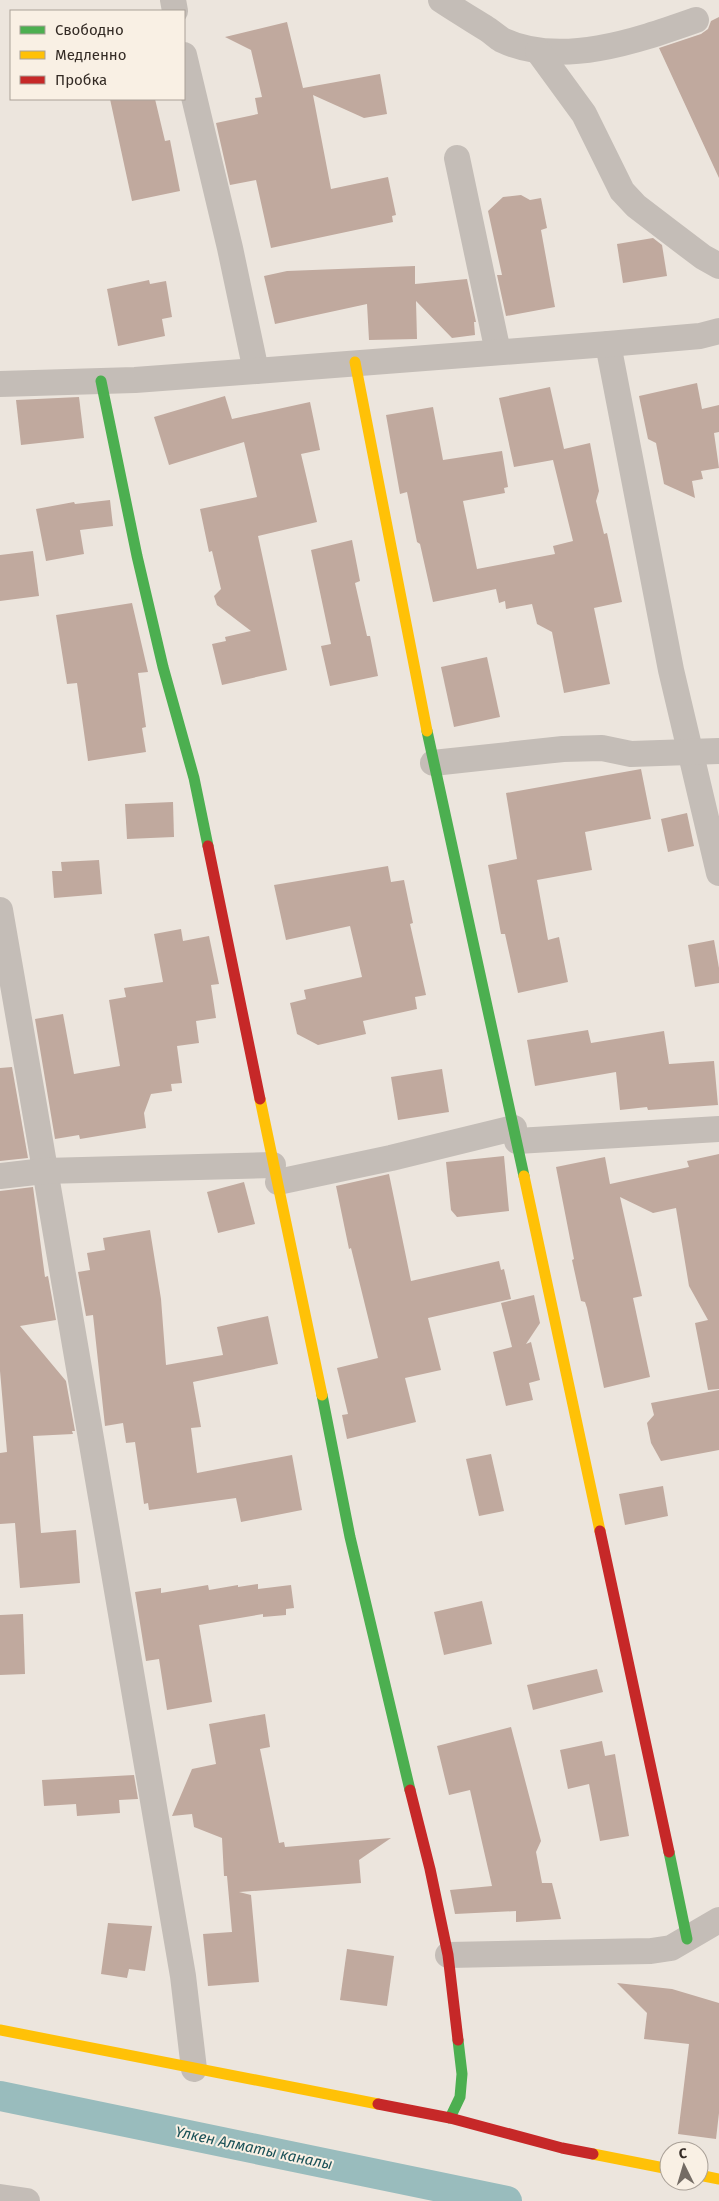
<svg xmlns="http://www.w3.org/2000/svg" width="719" height="2201" viewBox="0 0 719 2201" font-family="'Fira Sans',sans-serif">
<style>
.lines{fill:none;stroke-linecap:round;stroke-linejoin:round}
.canal{stroke:#99bcbd;stroke-width:30}
.building{fill:#c0a99e}
.street{stroke:#c4bdb7;stroke-width:26}
.fast{stroke:#4caf50;stroke-width:11}
.slow{stroke:#ffc107;stroke-width:11}
.jam{stroke:#c62828;stroke-width:11}
.labels{text-anchor:middle;dominant-baseline:central;stroke-width:4;stroke-linejoin:round;paint-order:stroke}
.water-label{font-size:15px;font-style:italic;fill:#1a5157;stroke:#f9f0e4}
</style>
<rect width="100%" height="100%" fill="#ece5dd"/>
<g class="lines">
<path class="canal" d="M0,2096l507,105"/>
</g>
<g class="building">
<path d="M719,17v161l-60,-130 42,-14 7,-5 3,-8z"/>
<path d="M287,22l16,66 77,-14 7,40 -23,4 -51,-23 18,94 57,-12 8,38 -4,1 1,6 -122,26 -15,-68 -26,5 -14,-62 42,-9 -3,-16 7,-1 -11,-47 -26,-13z"/>
<path d="M110,99h45l10,42 5,-1 10,51 -48,10z"/>
<path d="M521,195l9,5 11,-2 6,30 -6,2 14,77 -49,9 -9,-41h5l-14,-64 15,-14z"/>
<path d="M653,238l9,7 5,31 -44,7 -6,-39z"/>
<path d="M415,266v18l52,-5 9,43h-2l1,13 -23,3 -36,-37 1,38 -48,1 -2,-36 -92,20 -11,-48 23,-5z"/>
<path d="M149,280l1,4 16,-3 6,36 -10,2 3,17 -47,10 -11,-57z"/>
<path d="M697,383l5,26 17,-4v27l-5,1 5,35 -18,3 2,8 -11,2 3,17 -31,-14 -8,-41 -8,-4 -9,-43z"/>
<path d="M550,387l14,62 26,-6 9,48 -3,10 8,33 3,-1 15,69 -28,6 16,76 -46,9 -12,-61 -15,-8 -5,-20 -26,5 -1,-8 -6,2 -3,-14 -63,13 -13,-58 -3,-2 -10,-50 -7,2 -14,-79 47,-8 10,53 59,-9 6,36 -4,1 1,5 -42,8 14,68 78,-15 -2,-8 20,-5 -20,-81 -39,7 -15,-69z"/>
<path d="M225,396l7,23 78,-17 10,48 -19,4 16,68 -59,14 29,134 -65,15 -10,-41 14,-3 -1,-4 26,-6 -34,-26 -3,-9 7,-7 -9,-38 -3,1 -9,-43 57,-12 -13,-55 -75,23 -15,-48z"/>
<path d="M79,397l5,41 -63,7 -5,-45z"/>
<path d="M110,500l3,26 -33,4 4,24 -38,7 -10,-52 38,-7 1,2z"/>
<path d="M352,540l8,41 -5,2 12,53h3l8,40 -48,10 -9,-40 10,-2 -20,-94z"/>
<path d="M33,551l6,45 -39,5v-46z"/>
<path d="M132,603l16,69 -10,1 8,54 -4,1 4,24 -58,9 -11,-78 -10,1 -11,-69z"/>
<path d="M487,657l13,60 -46,10 -13,-60z"/>
<path d="M641,769l10,50 -66,13 7,38 -55,10 11,60 11,-3 9,45 -50,11 -13,-59h-4l-13,-69 29,-6 -11,-66z"/>
<path d="M173,802l1,35 -47,2 -2,-35z"/>
<path d="M687,813l7,33 -26,6 -7,-33z"/>
<path d="M99,860l3,34 -48,4 -2,-27h10l-1,-9z"/>
<path d="M388,866l3,16 13,-2 9,43 -3,1 16,71 -11,2 2,12 -54,12 3,13 -48,11 -21,-11 -7,-31 16,-4 -2,-9 58,-13 -12,-51 -64,14 -12,-55z"/>
<path d="M181,929l2,12 26,-5 10,48 -8,1 5,33 -20,3 3,22 -22,3 5,37 -11,1 1,7 -21,3 -7,19 2,15 -66,11 -1,-4 -24,4 -20,-120 28,-5 11,60 46,-8 -11,-66 17,-3 -2,-9 39,-6 -9,-48z"/>
<path d="M714,940l5,28v15l-24,4 -7,-42z"/>
<path d="M588,1030l3,13 73,-12 5,33 45,-3 4,44 -70,5 -1,-3 -27,3 -4,-38 -81,14 -8,-46z"/>
<path d="M12,1067l16,91 -28,3v-93z"/>
<path d="M442,1069l7,43 -51,8 -7,-43z"/>
<path d="M719,1154v235l-11,1 -13,-67 13,-3 -19,-34 -13,-78 -23,5 -33,-16 22,99 -9,2 17,79 -46,11 -17,-80 -2,-6 -4,-1 -9,-41 2,-1 -18,-92 49,-10 5,27 79,-17 -2,-6z"/>
<path d="M504,1156l5,55 -52,6 -6,-7 -5,-48z"/>
<path d="M389,1174l22,107 88,-20 2,9 3,-1 7,30 -83,19 13,52 -36,8 11,44 -69,17 -5,-24 6,-1 -11,-46 41,-10 -27,-110 -2,1 -13,-63z"/>
<path d="M244,1182l11,42 -37,9 -11,-41z"/>
<path d="M33,1187l12,90 3,-1 8,44 -36,6 46,55 9,50h-3l1,3 -40,2 8,97 35,-3 4,53 -60,5 -5,-65 -15,1v-71l7,-1 -7,-81v-180z"/>
<path d="M150,1230l11,69 5,66 57,-10 -6,-28 51,-11 10,48 -85,18 8,45 -10,1 6,45 95,-18 10,55 -61,12 -5,-24 -87,12 -1,-7 -4,1 -9,-62 -9,1 -3,-20 -18,3 -12,-111 -7,1 -8,-44 12,-2 -3,-17 18,-3 -2,-12z"/>
<path d="M534,1295l6,28 -14,21 5,-2 9,38 -11,3 4,17 -27,6 -13,-54 19,-5 -11,-44z"/>
<path d="M719,1390v60l-58,11 -10,-18 -4,-20 7,-8 -3,-12z"/>
<path d="M491,1454l13,57 -25,5 -13,-57z"/>
<path d="M663,1486l5,30 -43,9 -6,-31z"/>
<path d="M258,1584v5l33,-4 3,23 -8,1v6l-23,2v-3l-64,11 13,77 -45,8 -8,-51 -13,2 -11,-69 26,-4v5l47,-8 1,5 29,-5v2z"/>
<path d="M482,1601l10,43 -48,11 -10,-43z"/>
<path d="M23,1614l2,60 -25,1v-60z"/>
<path d="M597,1669l6,23 -70,18 -6,-25z"/>
<path d="M265,1714l5,33 -10,2 19,94 5,-1 1,5 106,-9 -32,22 2,23 -122,9 12,3 8,87 -51,4 -5,-52 29,-2 -5,-56h-3l-2,-38 -28,-11 -2,-13 -20,2 20,-47 24,-5 -7,-40z"/>
<path d="M511,1727l30,114 -5,11 6,31h10l9,36 -45,3v-11l-61,3 -5,-24 42,-4 -22,-96 -21,5 -12,-49z"/>
<path d="M602,1741l3,15 10,-2 14,82 -29,5 -11,-57 -21,5 -8,-39z"/>
<path d="M134,1775l4,24 -19,1 1,13 -43,3 -1,-12 -32,2 -2,-26z"/>
<path d="M108,1923l44,3 -7,45 -16,-2 -2,9 -26,-4z"/>
<path d="M347,1949l47,7 -7,50 -47,-6z"/>
<path d="M617,1983l55,6 47,14v110l-3,26 -38,-5 11,-90 -45,-5 3,-26z"/>
</g>
<g class="lines">
<g class="street">
<path d="M173,0l2,11"/>
<path d="M441,0c15,10 30,19 46,29 5,3 10,8 15,11 59,28 137,0 194,-20"/>
<path d="M538,51l46,63 38,77 14,15 34,26 33,25 16,9"/>
<path d="M184,55l46,193 26,123"/>
<path d="M457,158l41,194"/>
<path d="M608,344l63,326 48,203"/>
<path d="M0,384l135,-4 121,-9 352,-27 92,-8 19,-5"/>
<path d="M433,763l130,-14 39,-1 29,6 88,-3"/>
<path d="M0,910c62,355 123,710 183,1066l11,93"/>
<path d="M517,1141l202,-12"/>
<path d="M0,1176l44,-5 229,-6"/>
<path d="M278,1182l113,-24 123,-30"/>
<path d="M448,1955l203,-4 20,-3 48,-28"/>
<path d="M0,2197l27,4"/>
</g>
<g class="fast">
<path d="M101,381l36,175 26,111 31,111 14,68"/>
<path d="M427,731l97,445"/>
<path d="M322,1395l28,142 60,253"/>
<path d="M669,1852l18,87"/>
<path d="M450,2118l10,-21 2,-23 -4,-34"/>
</g>
<g class="slow">
<path d="M355,362l72,369"/>
<path d="M260,1099l62,296"/>
<path d="M524,1176l76,355"/>
<path d="M0,2030l378,74"/>
<path d="M593,2154l76,15"/>
<path d="M699,2175l20,4"/>
</g>
<g class="jam">
<path d="M208,846l52,253"/>
<path d="M600,1531l69,321"/>
<path d="M410,1790l20,79 18,86 10,85"/>
<path d="M378,2104l72,14 112,30 31,6"/>
</g>
</g>
<g class="labels">
<g class="water-label">
<text transform="translate(254 2148) rotate(12)">Үлкен Алматы каналы</text>
</g>
</g>
<rect x="10" y="10" width="175" height="90" fill="#f9f0e4" stroke="#aaa198"/>
<rect x="20" y="26" width="25" height="8" fill="#4caf50" stroke="#aaa198"/>
<text x="55" y="35" font-size="15" fill="#342b25">Свободно</text>
<rect x="20" y="51" width="25" height="8" fill="#ffc107" stroke="#aaa198"/>
<text x="55" y="60" font-size="15" fill="#342b25">Медленно</text>
<rect x="20" y="76" width="25" height="8" fill="#c62828" stroke="#aaa198"/>
<text x="55" y="85" font-size="15" fill="#342b25">Пробка</text>
<g transform="translate(684 2166) rotate(355)"><circle r="24" fill="#f9f0e4" stroke="#aaa198"/>
<path d="M0-4L9 19L0 12L-9 19Z" fill="#746c65"/>
<text y="-8" font-size="14" font-weight="bold" text-anchor="middle" fill="#342b25">С</text>
</g>
</svg>
